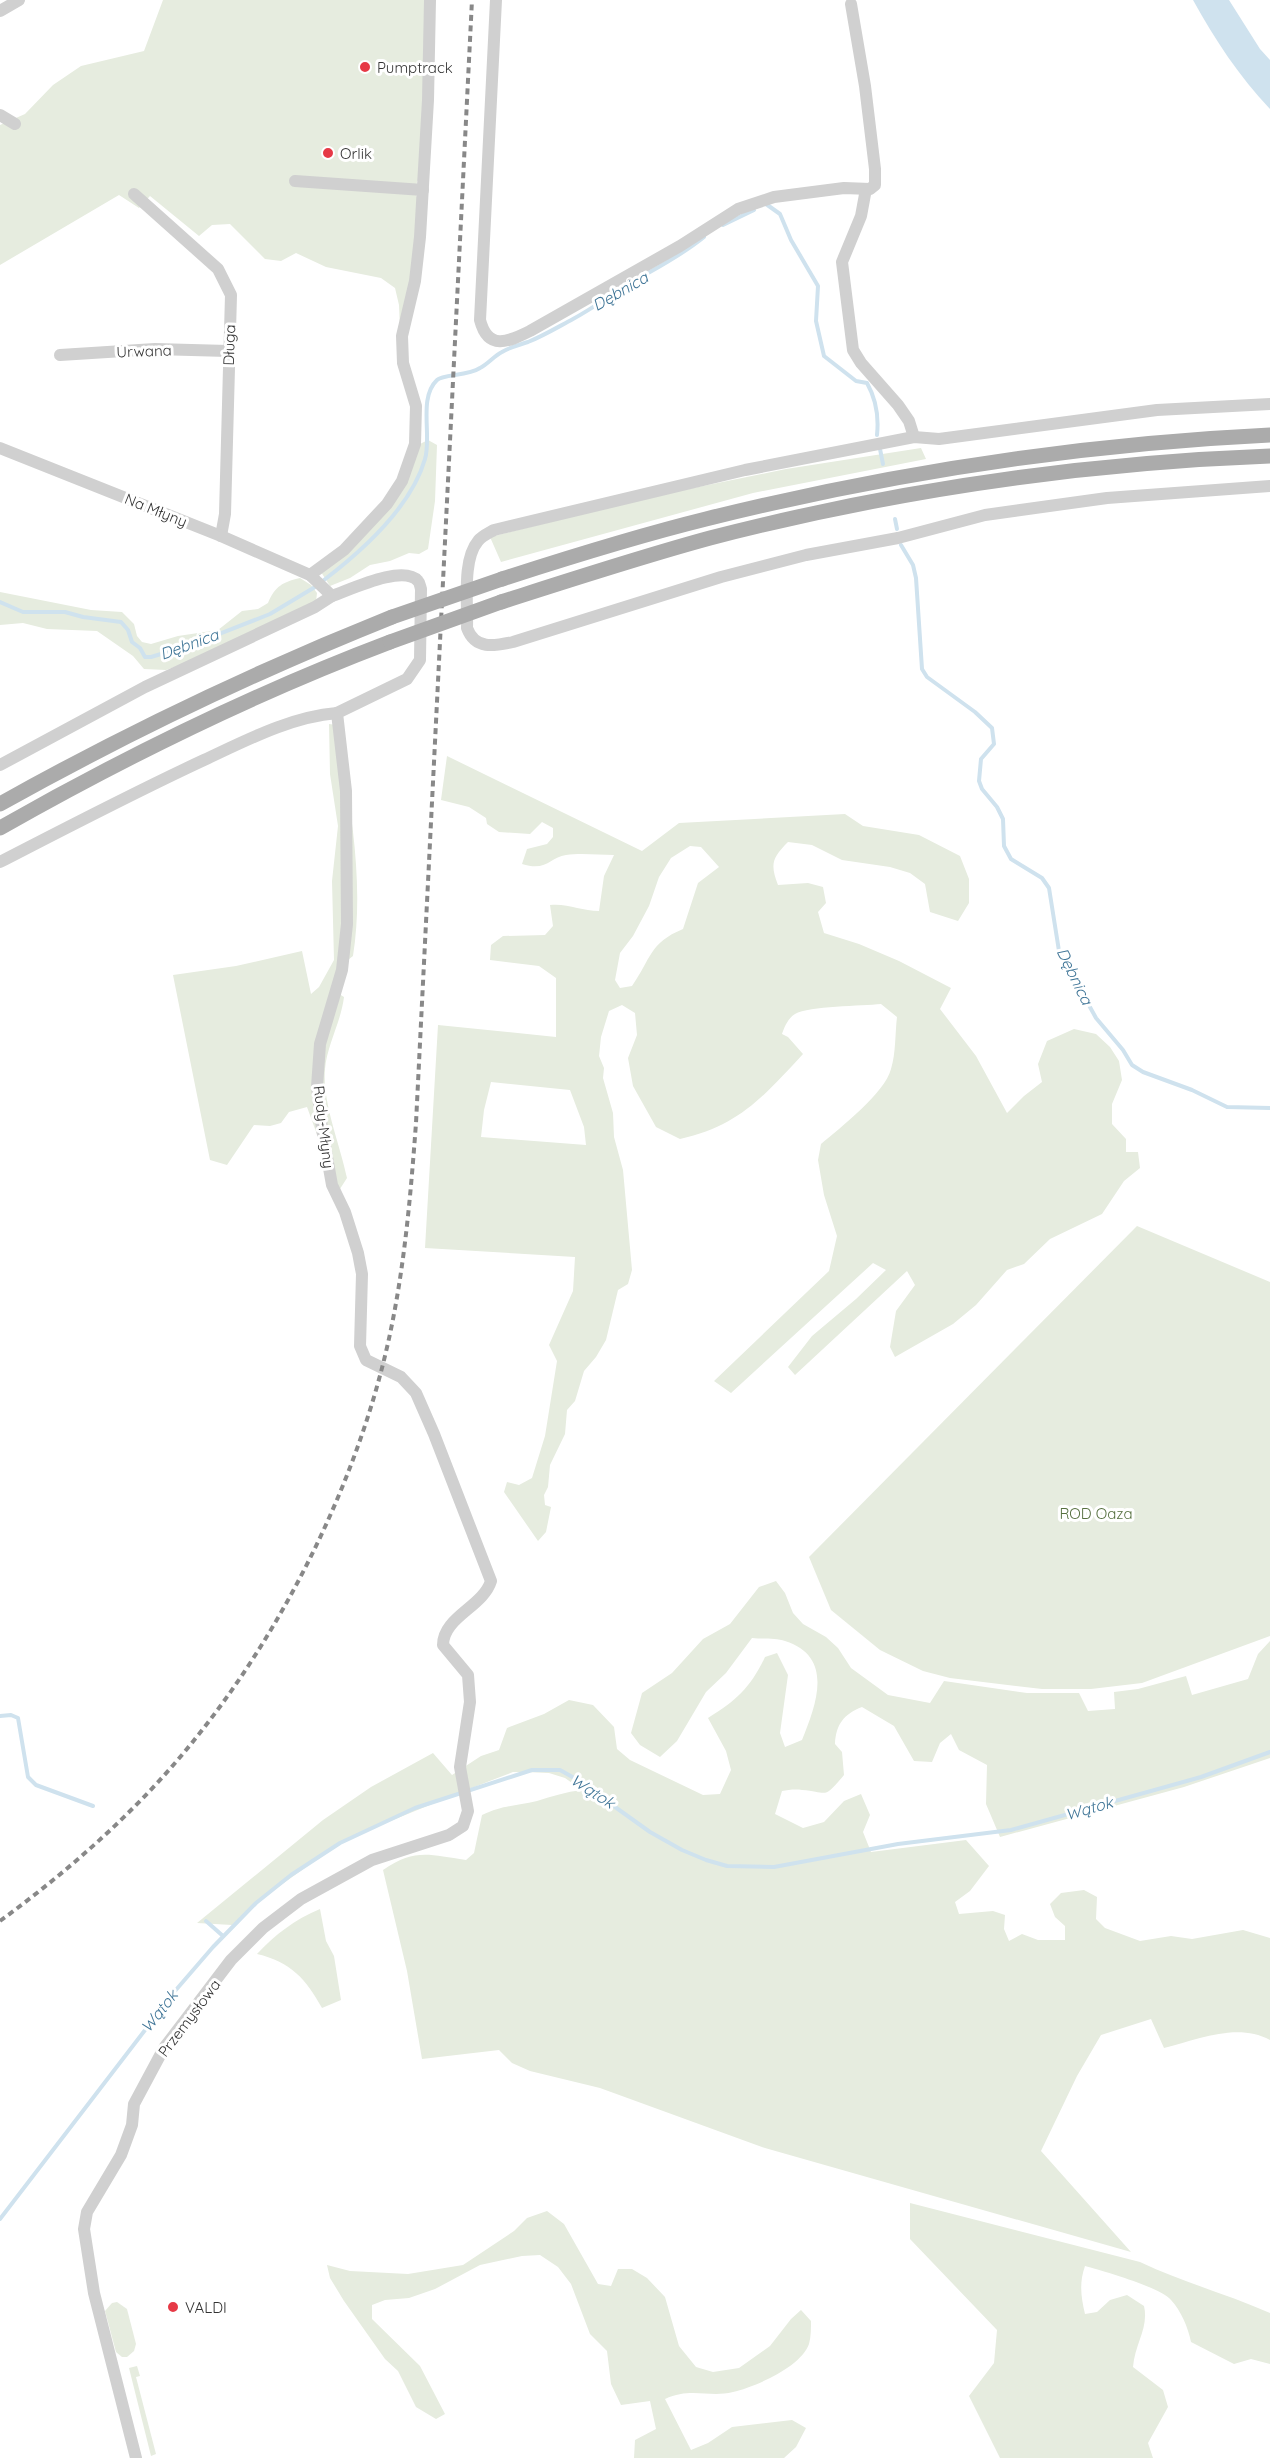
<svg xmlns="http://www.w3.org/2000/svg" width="1270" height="2458" viewBox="0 0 1270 2458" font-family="Quicksand,sans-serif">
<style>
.green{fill:#e6ecdf;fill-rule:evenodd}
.water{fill:#cfe2ee}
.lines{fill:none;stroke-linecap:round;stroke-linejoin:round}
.stream{stroke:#cfe2ee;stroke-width:4}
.minor{stroke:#d0d0d0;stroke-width:12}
.major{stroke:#ababab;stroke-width:15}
.rail{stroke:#888;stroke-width:4;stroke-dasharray:6 4.5;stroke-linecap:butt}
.major-bridge{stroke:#ababab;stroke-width:15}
.poi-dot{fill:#e63946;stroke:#fff;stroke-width:2}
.labels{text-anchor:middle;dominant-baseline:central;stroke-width:6;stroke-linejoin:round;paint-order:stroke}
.poi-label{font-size:15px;fill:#333;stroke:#fff;text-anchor:start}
.street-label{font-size:15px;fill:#333;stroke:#fff}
.park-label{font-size:15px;fill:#56703f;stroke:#fff}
.water-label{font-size:16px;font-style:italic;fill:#3f7597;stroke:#fff}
</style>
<rect width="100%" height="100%" fill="#fff"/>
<g class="green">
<path d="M163,0h264l-7,181h-3l-1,15 3,2 -3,52 -16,78 -1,-23 -4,-17 -14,-10 -55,-11 -30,-14 -15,8 -16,-2 -35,-35 -18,1 -13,11 -49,-40 -11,12 -20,-13 -119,70v-140l25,-11 28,-29 28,-19 63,-15z"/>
<path d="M428,440l9,5 -2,56 -7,48 -9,5 -10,-1 -19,8 -20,4 -20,13 -20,8 -9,-14 67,-63 32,-65z"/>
<path d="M921,448l5,11 -173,34 -252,69 -11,-25 159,-40 137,-28z"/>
<path d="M300,578l11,7 6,8 -1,9 -133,62 -17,6 -22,-1 -11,-13 -36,-25 -50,-2 -24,-6 -23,2v-33l91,18 31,2 12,12 3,12 5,6 9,2 27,-8 40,-6 24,-19 16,-2 10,-6c7,-17 15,-21 32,-25z"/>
<path d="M329,724l8,1c12,76 28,155 16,231l-9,7 -8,29 8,5c-3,25 -17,48 -19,72 -3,33 15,75 22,109l-9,14 -31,-85 -18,5 -8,11 -11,3 -16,-1 -27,40 -17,-5 -37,-185 63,-9 66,-15 9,43 8,-7 15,-27 -2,-79 6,-55 -8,-52z"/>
<path d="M447,756l195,95 37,-28 166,-9 18,12 56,9 41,21 9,23v24l-11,18 -28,-9 -5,-28 -15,-11 -20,-6 -48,-7 -30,-15 -24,-3c-16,16 -18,22 -10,43l30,-2 15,4 3,16 -8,9 6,21 35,11 40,17 52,27 -11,21 36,47 31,57 17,-17 18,-14 -4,-18 9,-23 27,-12 22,5 14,13 9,14 3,19 -10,24v20l14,15v13h12l2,16 -16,13 -22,33 -52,25 -26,25 -17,6 -31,35 -23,19 -58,33 -5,-10 6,-36 19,-26 -8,-14 -112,104 -7,-8 24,-31 44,-37 30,-29 -13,-7 -142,130 -17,-12 115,-110 8,-35 -13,-41 -6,-35 3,-16c19,-16 64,-51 70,-75 5,-16 4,-36 6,-52l-16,-13c-19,2 -72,2 -86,10 -7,4 -11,14 -13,20l6,3 15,17c-39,42 -64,72 -123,85l-24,-12 -23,-41 -5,-28 9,-23 -2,-22 -13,-8 -13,6 -8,26 -2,19 5,12 -1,10 10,35 1,24 9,33 9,100 -4,14 -10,6 -12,50 -10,17 -12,14 -9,30 -8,9 -2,24 -15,31 -2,22 -4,8 1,10 6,2 -5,25 -8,9 -34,-49 3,-10 12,3 13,-7 13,-42 12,-75 -8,-16 24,-54 2,-34 -150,-9 13,-223 118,12v-59l-17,-12 -49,-6 1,-15 12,-9 42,-1 8,-9 -3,-21c17,-2 32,6 49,6l5,-35 10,-21c-15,0 -33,-2 -48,0 -16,2 -19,17 -44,9l5,-15 20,-5 6,-7v-9l-11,-6 -12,12 -31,-2 -12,-8 -1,-6 -17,-11 -28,-7zM690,846l11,1 18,20 -21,16 -15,46c-34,14 -32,30 -51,57l-12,2 -5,-8 5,-27 13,-17 16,-30 10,-29 12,-19zM491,1082l79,8 14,37 2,18 -105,-8 3,-27z"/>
<path d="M1137,1226l133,56v354l-128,47 -51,6h-49l-92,-11 -27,-7 -43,-21 -49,-40 -22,-53z"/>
<path d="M776,1581l9,12 8,20 10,11 23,13 12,11 13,20 37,27 42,8 14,-22 83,12h52l9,18 27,-2 -1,-17 24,-3 48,-13 6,19 56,-16 10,-25 12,-13v117l-86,29 -184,50 -14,-33 1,-39 -28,-15 -8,-16 -11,9 -8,19 -18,-1 -20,-35 -32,-19c-18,7 -26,17 -27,37l7,8 2,23c-21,25 -15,17 -42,15 -7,-1 -14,0 -20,1l-7,23 28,14 21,-6 20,-21 17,-7 9,21 -7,17 8,20 95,-12 23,26 -19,25 -15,11 4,12 34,-3 12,4 -1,14 5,12 13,-7 16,6h27v-14l-10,-9 -5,-13 11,-11 23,-3 13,7 -1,22 9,9 35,13 31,-5 21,3 51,-9 27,8v102c-33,-18 -73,0 -106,8l-13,-29 -50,16 -24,41 -36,75 90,101 -366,-104 -165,-60 -70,-17 -18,-8 -13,-13 -77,9 -15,-88 -24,-101c32,-22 46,-15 83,-10l8,-7 8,-38c21,-10 34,-9 55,-14 15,-5 29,-9 45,-11l-17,-12 -16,-5 -23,-1h-13l-49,19 -120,49 -77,55 -35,30 -35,-2 126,-103 48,-33 62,-34 19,22 29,-19 18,-6 8,-22 37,-14 25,-14 24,5 21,22 3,22 13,11 73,35 17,-1 11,-24 -5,-19 -18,-33c28,-17 43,-31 57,-61l12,-4 11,22 -8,58 5,14 17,-7c14,-35 33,-83 -17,-99 -9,-3 -23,-2 -33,-3l-26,35 -20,19 -29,49 -17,16 -20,-12 -9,-12 11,-40 30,-20 31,-34 27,-15 29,-37z"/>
<path d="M320,1909l6,32 8,15 7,44 -19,8c-16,-29 -31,-46 -65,-54 19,-20 37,-34 63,-45z"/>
<path d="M910,2203l230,59c42,20 87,32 130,51v51l-19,-5 -17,5 -43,-22c-3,-15 -10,-31 -20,-42 -11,-13 -68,-29 -86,-34 -6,17 -4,31 0,48l12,-2 13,-12 17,-5 17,11c5,22 -9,37 -11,61l30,23 5,17 -20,36 5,15h-153l-31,-62 25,-33 3,-33 -87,-91z"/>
<path d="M547,2211l17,13 34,60 13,2 7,-17h14l15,9 18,19 14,49 17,21 17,5 26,-4 31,-22 21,-27 10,-9 10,11c0,7 0,16 -2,23 -8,23 -54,43 -76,48 -24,6 -42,-5 -68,7l26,51 17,-7 24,-16 60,-7 14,8 -10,19 -12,11h-150l1,-18 21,-11 -6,-28 -29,4 -10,-21 -4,-33 -17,-17 -19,-50 -13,-17 -18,-12 -18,1 -42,9 -45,24 -26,9 -24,2 -13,5v14l48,47 25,48 -9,5 -20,-12 -18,-36 -13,-12 -41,-58 -14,-23 -3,-13 23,6 58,3 55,-9 51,-34 13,-13z"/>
<path d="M117,2302l10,7 9,35 -2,7 -7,6h-5l-6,-5 -11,-41 7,-8z"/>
<path d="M137,2366l3,10 -4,1 20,77 -5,2 -22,-88z"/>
</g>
<path class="water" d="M1193,0h36l31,49 10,11v49c-31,-33 -55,-69 -77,-109z"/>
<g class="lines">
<g class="stream">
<path d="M766,204l14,10 11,26 27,46 -2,35 8,35 32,25 11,2c9,16 12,33 10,52"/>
<path d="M723,225l31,-15"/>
<path d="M880,449l3,15"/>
<path d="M895,519l2,10"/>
<path d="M901,545l12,20 3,13 6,91 5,8 48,35 17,16 2,16 -13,15 -2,22 3,8 15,18 6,12 1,27 7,13 31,19 7,10 10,63 37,67 27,32 9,15 11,7 49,18 35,17 43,1"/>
<path d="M324,580c38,-29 87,-72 101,-121 7,-23 -7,-61 12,-79 6,-6 31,-4 43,-12 8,-4 14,-12 22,-16 8,-5 17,-7 26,-10 15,-6 30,-15 45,-23 20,-11 38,-24 58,-36 25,-15 50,-27 73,-46"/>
<path d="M0,602l23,10h42l18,5 38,5 7,8 4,12 8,6 5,9h6l40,-12 79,-31 45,-27"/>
<path d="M0,1716l11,-1 7,3 10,59 8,8 57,21"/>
<path d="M206,1921l17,15"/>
<path d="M0,2219l175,-228 38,-44 43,-44 35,-28 49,-32 75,-35 117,-38h28l16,9 74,53 32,18 24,10 21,6 47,1 124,-23 113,-14 190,-53 69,-25"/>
</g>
<g class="minor">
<path d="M496,0l-16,320c8,31 28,22 50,11l150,-85 58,-37 36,-12 70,-9 26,1 5,-4v-16l-10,-83 -14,-82"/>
<path d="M0,11l19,-11"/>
<path d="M0,115l15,9"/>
<path d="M295,181l128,9"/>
<path d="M866,189l-5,27 -19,46 11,88 8,13 37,42 11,16 5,16"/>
<path d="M134,194l84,75 13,26 -6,219 -4,22"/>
<path d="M60,355l95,-6 73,2"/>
<path d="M1270,404l-113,6 -218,29 -25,-2 -169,33 -251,60c-5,3 -12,6 -16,11 -16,19 -10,62 -11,87 8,22 27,18 46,14l208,-65 85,-22 92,-17 87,-23 122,-17 163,-12"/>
<path d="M0,448l221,88 89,39 22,21c18,-6 71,-32 86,-15 2,2 2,5 3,8l-1,71 -13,19 -70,34 9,78 1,133 -5,46 -22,74 -3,43 5,42 10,56 13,27 13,41 4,21 -2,72 6,14 35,17 15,16 18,41 57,147c-8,26 -48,36 -48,64l25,30 2,27 -10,65 8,44 -5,15 -14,9 -77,25 -71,39 -38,29 -32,32 -67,88 -30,56 -2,21 -11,30 -34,57 -3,17 10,64 42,165"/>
<path d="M310,575l34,-25 43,-46 15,-23 13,-37 1,-38 -13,-43 -1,-27 13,-55 5,-44 8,-137 2,-100"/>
<path d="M0,765l145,-78 170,-80 17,-11"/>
<path d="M0,862c68,-35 135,-70 204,-102 43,-20 86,-43 133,-47"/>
</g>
<g class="major">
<path d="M502,579c68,-22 135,-43 204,-60 185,-46 374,-75 564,-84"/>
<path d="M501,602c69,-22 139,-45 209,-64 182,-47 372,-75 560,-82"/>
<path d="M0,804c127,-71 257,-133 392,-187"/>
<path d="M0,828c125,-71 255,-135 390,-186"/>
</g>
<path class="rail" d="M0,1921c71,-52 140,-113 195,-182 85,-105 155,-244 188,-375 20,-79 27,-160 33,-241l56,-1123"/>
<g class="major-bridge">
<path d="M392,617l110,-38"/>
<path d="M390,642l111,-40"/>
</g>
</g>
<g class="poi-dot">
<circle cx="365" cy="67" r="6"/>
<circle cx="328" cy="153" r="6"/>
<circle cx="173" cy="2307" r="6"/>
</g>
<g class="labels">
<g class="poi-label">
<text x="377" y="67">Pumptrack</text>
<text x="340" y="153">Orlik</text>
<text x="185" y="2307">VALDI</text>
</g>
<g class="street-label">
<text transform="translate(229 345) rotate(-88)">Długa</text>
<text transform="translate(144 351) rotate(-2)">Urwana</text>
<text transform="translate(156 510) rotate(22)">Na Młyny</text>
<text transform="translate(324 1127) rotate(83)">Rudy-Młyny</text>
<text transform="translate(189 2018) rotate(-53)">Przemysłowa</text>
</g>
<g class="park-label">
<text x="1096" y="1513">ROD Oaza</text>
</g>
<g class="water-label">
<text transform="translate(620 291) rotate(-30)">Dębnica</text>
<text transform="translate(189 644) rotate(-20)">Dębnica</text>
<text transform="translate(1075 976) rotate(64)">Dębnica</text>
<text transform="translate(593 1791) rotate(33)">Wątok</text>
<text transform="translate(1089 1808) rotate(-16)">Wątok</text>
<text transform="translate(159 2011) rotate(-52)">Wątok</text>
</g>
</g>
</svg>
